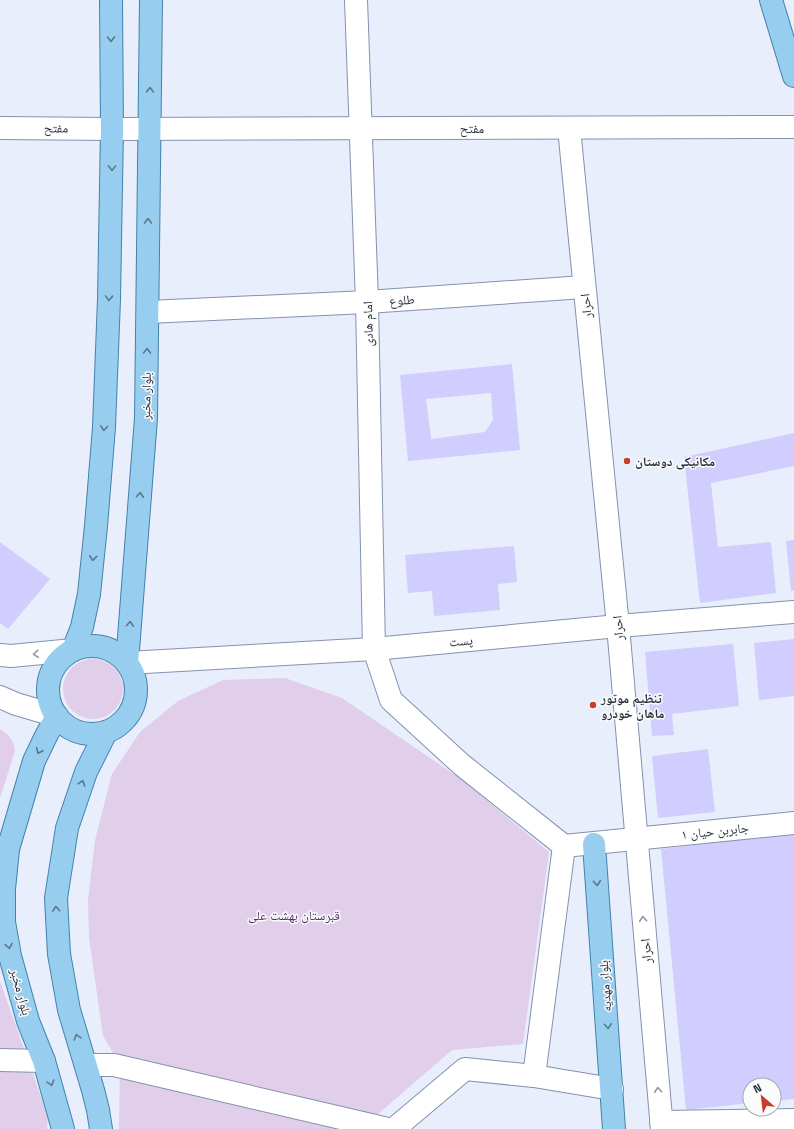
<svg xmlns="http://www.w3.org/2000/svg" width="794" height="1129" viewBox="0 0 794 1129" font-family="'Space Grotesk','Noto Naskh Arabic',sans-serif">
<style>
.green{fill:#e1ceeb}
.building{fill:#d1cdfe;fill-rule:evenodd}
.lines{fill:none;stroke-linecap:round;stroke-linejoin:round}
.minor-casing{stroke:#8492ae;stroke-width:24}
.major-casing{stroke:#4382aa;stroke-width:24}
.minor{stroke:#fff;stroke-width:22}
.major{stroke:#97cef0;stroke-width:22}
.oneway{stroke:#5b778c}
.oneway2{stroke:#94989d}
.poi-dot{fill:#c93c2e;stroke:#fbfbfb;stroke-width:1.5}
.labels{text-anchor:middle;dominant-baseline:central;stroke-width:3;stroke-linejoin:round;paint-order:stroke}
.street-label{font-size:13px;fill:#2a303b;stroke:#fbfbfb}
.poi-label{font-size:13px;font-weight:bold;fill:#2a303b;stroke:#fbfbfb;text-anchor:start}
.park-label{font-size:13px;fill:#522d63;stroke:#fbfbfb}
</style>
<rect width="100%" height="100%" fill="#e8eefb"/>
<g class="green">
<circle cx="93" cy="689" r="30"/>
<path d="M285,678l57,20 119,81 88,73 -26,192 -71,6 -83,72v7h-250l1,-64 -17,-29 -14,-98 -1,-38 7,-60 17,-66 28,-42 38,-31 45,-21z"/>
<path d="M0,729c9,6 14,11 15,22l-15,47z"/>
<path d="M0,981l48,136 -1,12h-47z"/>
</g>
<g class="building">
<path d="M512,364l8,86 -112,11 -8,-86zM491,393l2,27 -8,12 -54,7 -5,-40z"/>
<path d="M794,433v33l-83,17 7,64 53,-5 5,51 -76,10 -16,-146z"/>
<path d="M794,540v50l-3,1 -5,-50z"/>
<path d="M0,542l50,37 -42,50 -8,-6z"/>
<path d="M514,546l3,36 -19,2 2,26 -66,6 -2,-25 -24,2 -3,-38z"/>
<path d="M794,639v57l-35,4 -5,-57z"/>
<path d="M733,644l6,62 -67,8 2,21 -22,1 -7,-84z"/>
<path d="M708,749l7,63 -57,6 -6,-62z"/>
<path d="M794,833v266l-20,2v-16h-24v18l-64,7 -25,-261z"/>
</g>
<g class="lines">
<defs>
<g id="minor">
<path d="M356,0l11,302 7,347 17,51 71,65 102,81 230,-23"/>
<path d="M0,128l112,1 682,-2"/>
<path d="M569,128l49,498 44,503"/>
<path d="M148,312l219,-10 217,-15"/>
<path d="M0,655l11,1 62,-6"/>
<path d="M127,663l247,-14 244,-23 176,-14"/>
<path d="M0,697l16,7 41,12"/>
<path d="M0,1060l44,1"/>
<path d="M86,1065h28l274,64"/>
<path d="M534,1076l78,13"/>
<path d="M661,1122l133,-2"/>
<path d="M394,1129l71,-60 69,7 30,-230"/>
</g>
<g id="major">
<path d="M771,0l23,76"/>
<circle cx="92" cy="690" r="44"/>
<path d="M73,650l9,-23 7,-33 7,-68 8,-99 5,-128 3,-170 -1,-129"/>
<path d="M127,663l19,-245 5,-418"/>
<path d="M57,716l-11,20 -12,25 -26,88 -4,40v33l6,34 18,65 16,40 19,68"/>
<path d="M594,844l20,285"/>
<path d="M101,1129l-3,-19 -5,-20 -24,-80 -10,-56 -3,-56 11,-70 19,-56 20,-40"/>
</g>
</defs>
<use href="#minor" class="minor-casing"/>
<use href="#major" class="major-casing"/>
<use href="#minor" class="minor"/>
<use href="#major" class="major"/>
</g>
<defs><path id="oneway-chevron" d="M-2-3.5L2.5 0L-2 3.5" fill="none" stroke-width="1.6" stroke-linecap="round" stroke-linejoin="round"/></defs>
<g class="oneway">
<use href="#oneway-chevron" transform="translate(111 39) rotate(89)"/>
<use href="#oneway-chevron" transform="translate(150 90) rotate(-89)"/>
<use href="#oneway-chevron" transform="translate(112 168) rotate(91)"/>
<use href="#oneway-chevron" transform="translate(148 221) rotate(-89)"/>
<use href="#oneway-chevron" transform="translate(109 298) rotate(92)"/>
<use href="#oneway-chevron" transform="translate(147 351) rotate(-89)"/>
<use href="#oneway-chevron" transform="translate(104 428) rotate(94)"/>
<use href="#oneway-chevron" transform="translate(140 495) rotate(-86)"/>
<use href="#oneway-chevron" transform="translate(93 558) rotate(96)"/>
<use href="#oneway-chevron" transform="translate(130 624) rotate(-86)"/>
<use href="#oneway-chevron" transform="translate(39 751) rotate(115)"/>
<use href="#oneway-chevron" transform="translate(82 783) rotate(-72)"/>
<use href="#oneway-chevron" transform="translate(597 883) rotate(86)"/>
<use href="#oneway-chevron" transform="translate(56 909) rotate(-93)"/>
<use href="#oneway-chevron" transform="translate(9 946) rotate(80)"/>
<use href="#oneway-chevron" transform="translate(608 1026) rotate(86)"/>
<use href="#oneway-chevron" transform="translate(77 1037) rotate(-107)"/>
<use href="#oneway-chevron" transform="translate(51 1083) rotate(73)"/>
</g>
<g class="oneway2">
<use href="#oneway-chevron" transform="translate(36 654) rotate(175)"/>
<use href="#oneway-chevron" transform="translate(643 919) rotate(-95)"/>
<use href="#oneway-chevron" transform="translate(658 1090) rotate(-95)"/>
</g>
<g class="poi-dot">
<circle cx="627" cy="461" r="4"/>
<circle cx="593" cy="705" r="4"/>
</g>
<g class="labels">
<g class="street-label">
<text transform="translate(56 128) rotate(1)">مفتح</text>
<text x="472" y="128">مفتح</text>
<text transform="translate(402 300) rotate(-4)">طلوع</text>
<text transform="translate(586 306) rotate(-96)">احرار</text>
<text transform="translate(368 324) rotate(-91)">امام هادی</text>
<text transform="translate(146 396) rotate(-89)">بلوار مخبر</text>
<text transform="translate(618 628) rotate(-95)">احرار</text>
<text transform="translate(461 641) rotate(-5)">پست</text>
<text transform="translate(715 831) rotate(-6)">جابربن حیان ۱</text>
<text transform="translate(646 951) rotate(-95)">احرار</text>
<text transform="translate(605 986) rotate(-94)">بلوار مهدیه</text>
<text transform="translate(21 992) rotate(75)">بلوار مخبر</text>
</g>
<g class="poi-label">
<text x="635" y="461">مکانیکی دوستان</text>
<text x="601" y="698">تنظیم موتور<tspan x="601" dy="15">ماهان خودرو</tspan></text>
</g>
<g class="park-label">
<text x="294" y="915">قبرستان بهشت علی</text>
</g>
</g>
<g transform="translate(762 1097) rotate(332)"><circle r="19" fill="#fbfbfb" stroke="#a7aaae"/>
<path d="M0-3L7 15L0 10L-7 15Z" fill="#c93c2e"/>
<text y="-6" font-size="11" font-weight="bold" text-anchor="middle" fill="#2a303b">N</text>
</g>
</svg>
